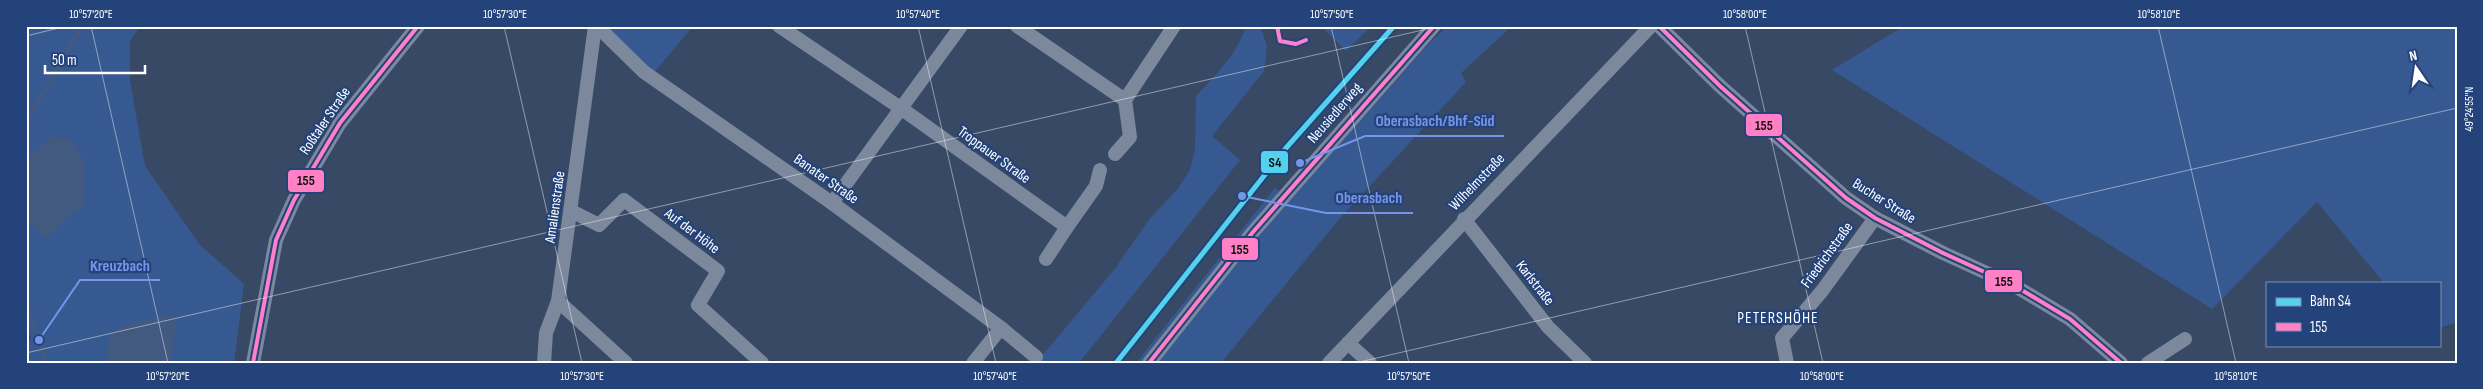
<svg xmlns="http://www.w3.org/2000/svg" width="2483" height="389" viewBox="0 0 2483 389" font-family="'Sofia Sans Condensed',sans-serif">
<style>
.green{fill:#375991}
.water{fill:#425980}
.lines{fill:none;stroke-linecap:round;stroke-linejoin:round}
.stream{stroke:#425980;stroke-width:4}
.minor{stroke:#7c899d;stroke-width:14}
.bus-1-casing{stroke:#24437a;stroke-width:8}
.bus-1{stroke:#ff80c5;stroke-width:4}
.rail-1-casing{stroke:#24437a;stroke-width:9}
.rail-1{stroke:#53d2ee;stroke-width:5}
.ticks{fill:none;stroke:#fff;stroke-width:1;stroke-opacity:0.45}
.labels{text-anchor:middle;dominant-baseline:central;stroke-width:4.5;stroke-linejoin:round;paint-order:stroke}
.street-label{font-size:15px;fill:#fff;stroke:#24437a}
.neighbourhood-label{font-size:16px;letter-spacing:1px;fill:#fff;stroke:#24437a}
.leader{fill:none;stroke:#7795e8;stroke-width:2}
.callout-dot{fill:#7795e8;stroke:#24437a;stroke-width:2}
.callout-label{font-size:16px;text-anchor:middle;font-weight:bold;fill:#7795e8;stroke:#24437a;stroke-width:4.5;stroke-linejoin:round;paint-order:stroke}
.line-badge{stroke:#24437a;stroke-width:2}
.pale-badge-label{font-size:14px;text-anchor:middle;font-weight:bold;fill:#111}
.neatline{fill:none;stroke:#fff;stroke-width:2}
.ticks-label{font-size:12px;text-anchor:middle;fill:#fff}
</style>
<rect width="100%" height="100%" fill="#384966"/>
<g class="green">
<path d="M26,26h114l-10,15v40l15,85 55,79 44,39 -10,79h-208v-16l5,-9 -5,-14z"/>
<path d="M600,26h93l-41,49z"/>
<path d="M1246,26h14l7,20 -3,25 -52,65 28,24 -161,203h-43l78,-93 37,-53 26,-27 13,-20 5,-21 1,-53c20,-21 41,-42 50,-70z"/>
<path d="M1321,26h50l-25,25z"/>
<path d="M1448,26h64l-51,47 5,9 -126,136 -119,145h-85l139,-175 15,11 141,-158z"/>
<path d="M1904,26h553v296l-18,6v-45h-55l-67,-81 -105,107 -380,-239z"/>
</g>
<g class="water">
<path d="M54,136l19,4 12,24 -1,41 -19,14 -19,21 -20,-21v-54l7,-13z"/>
<path d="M166,315l11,1 -6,47h-65l4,-29 15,-9z"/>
</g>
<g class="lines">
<g class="stream">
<path d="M26,122l56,-96"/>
<path d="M26,306l21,57"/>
</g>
<g class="minor">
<path d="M595,26l-37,275 68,62"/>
<path d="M597,26l47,46 188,131 169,125 35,29"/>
<path d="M779,26l123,83 165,118 29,-41 4,-16"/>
<path d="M1017,26l108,74 49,-74"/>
<path d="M1659,26l61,60 126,112 29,20 68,35 72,33 55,33 51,44"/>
<path d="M1115,154l15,-17 -5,-37"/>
<path d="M832,203l129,-177"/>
<path d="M571,211l28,14 25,-25 94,71 -20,34 64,58"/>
<path d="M1464,219l84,108 37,36"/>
<path d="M1046,259l21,-32"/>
<path d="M1348,343l22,20"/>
<path d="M253,363l23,-123 18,-40 46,-77 78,-97"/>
<path d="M544,363l2,-30 12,-32"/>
<path d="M973,363l28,-35"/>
<path d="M1149,363l104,-131 181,-206"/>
<path d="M1329,363l322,-337"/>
<path d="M1787,363l-5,-25 40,-47 53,-73"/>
<path d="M2148,363l37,-24"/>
</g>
<defs>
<g id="bus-1">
<path d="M1277,26l3,15 16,3 10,-4"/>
<path d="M1659,26l61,60 126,112 29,20 68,35 72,33 55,33 51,44"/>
<path d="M253,363l23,-123 18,-40 46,-77 78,-97"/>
<path d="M1149,363l104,-131 181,-206"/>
</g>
</defs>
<use href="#bus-1" class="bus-1-casing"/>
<use href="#bus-1" class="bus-1"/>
<defs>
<path id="rail-1" d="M1116,363l170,-215 108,-122"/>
</defs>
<use href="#rail-1" class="rail-1-casing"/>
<use href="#rail-1" class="rail-1"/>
</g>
<path class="ticks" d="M91,26l77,337M504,26l78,337M918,26l78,337M1331,26l78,337M1745,26l78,337M2158,26l78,337M26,36l41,-10M26,353l1414,-327M1355,363l1102,-255"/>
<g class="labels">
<g class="street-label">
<text transform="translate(1335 113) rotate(-49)">Neusiedlerweg</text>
<text transform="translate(325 121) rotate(-56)">Roßtaler Straße</text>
<text transform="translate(994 155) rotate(36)">Troppauer Straße</text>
<text transform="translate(826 179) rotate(35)">Banater Straße</text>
<text transform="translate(1477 182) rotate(-46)">Wilhelmstraße</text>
<text transform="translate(1884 201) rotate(32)">Bucher Straße</text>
<text transform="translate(555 207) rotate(-82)">Amalienstraße</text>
<text transform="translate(692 231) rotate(37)">Auf der Höhe</text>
<text transform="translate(1827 255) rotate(-54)">Friedrichstraße</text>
<text transform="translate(1535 283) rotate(52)">Karlstraße</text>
</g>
<g class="neighbourhood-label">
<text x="1778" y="318">PETERSHÖHE</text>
</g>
</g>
<path class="leader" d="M1300 163L1365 136H1504M1242 196L1326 213H1413M39 340L80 280H160"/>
<g class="callout-dot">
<circle cx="1300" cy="163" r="5"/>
<circle cx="1242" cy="196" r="5"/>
<circle cx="39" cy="340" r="5"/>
</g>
<g class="callout-label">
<text x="1435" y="126">Oberasbach/Bhf-Süd</text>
<text x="1369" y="203">Oberasbach</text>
<text x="120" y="271">Kreuzbach</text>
</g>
<g class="line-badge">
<rect x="1745" y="113" width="38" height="24" rx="5" fill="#ff80c5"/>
<rect x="1260" y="150" width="29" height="24" rx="5" fill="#53d2ee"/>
<rect x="287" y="169" width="38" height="24" rx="5" fill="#ff80c5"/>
<rect x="1221" y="237" width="38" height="24" rx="5" fill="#ff80c5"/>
<rect x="1984" y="269" width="39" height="24" rx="5" fill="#ff80c5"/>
</g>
<g class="pale-badge-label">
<text x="1764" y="130">155</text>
<text x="1275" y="167">S4</text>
<text x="306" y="185">155</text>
<text x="1240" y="254">155</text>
<text x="2004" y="286">155</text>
</g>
<rect width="2483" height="389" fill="none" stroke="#24437a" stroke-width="55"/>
<rect x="2266" y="282" width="175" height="65" fill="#24437a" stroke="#7c8eaf"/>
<rect x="2276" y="298" width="25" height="8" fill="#53d2ee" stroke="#7c8eaf"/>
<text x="2310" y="306" font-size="15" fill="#ffffff">Bahn S4</text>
<rect x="2276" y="323" width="25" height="8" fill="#ff80c5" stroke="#7c8eaf"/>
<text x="2310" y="332" font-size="15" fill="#ffffff">155</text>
<g transform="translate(2416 68) rotate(347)" stroke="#24437a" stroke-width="4" paint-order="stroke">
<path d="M0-4L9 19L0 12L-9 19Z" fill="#ffffff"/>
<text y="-8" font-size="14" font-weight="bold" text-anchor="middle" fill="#ffffff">N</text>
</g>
<path d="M45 65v8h100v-8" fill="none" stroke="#ffffff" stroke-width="2.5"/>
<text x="52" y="65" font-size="15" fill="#ffffff" stroke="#24437a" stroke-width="4" paint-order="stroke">50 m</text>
<rect x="28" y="28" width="2428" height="334" class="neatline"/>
<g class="ticks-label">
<text x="91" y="18">10°57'20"E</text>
<text x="505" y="18">10°57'30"E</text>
<text x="918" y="18">10°57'40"E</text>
<text x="1332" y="18">10°57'50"E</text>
<text x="1745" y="18">10°58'00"E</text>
<text x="2159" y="18">10°58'10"E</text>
<text transform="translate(2469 109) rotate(-90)" y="4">49°24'55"N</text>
<text x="168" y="380">10°57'20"E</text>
<text x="582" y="380">10°57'30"E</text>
<text x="995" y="380">10°57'40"E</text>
<text x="1409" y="380">10°57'50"E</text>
<text x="1822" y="380">10°58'00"E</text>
<text x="2236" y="380">10°58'10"E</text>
</g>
</svg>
